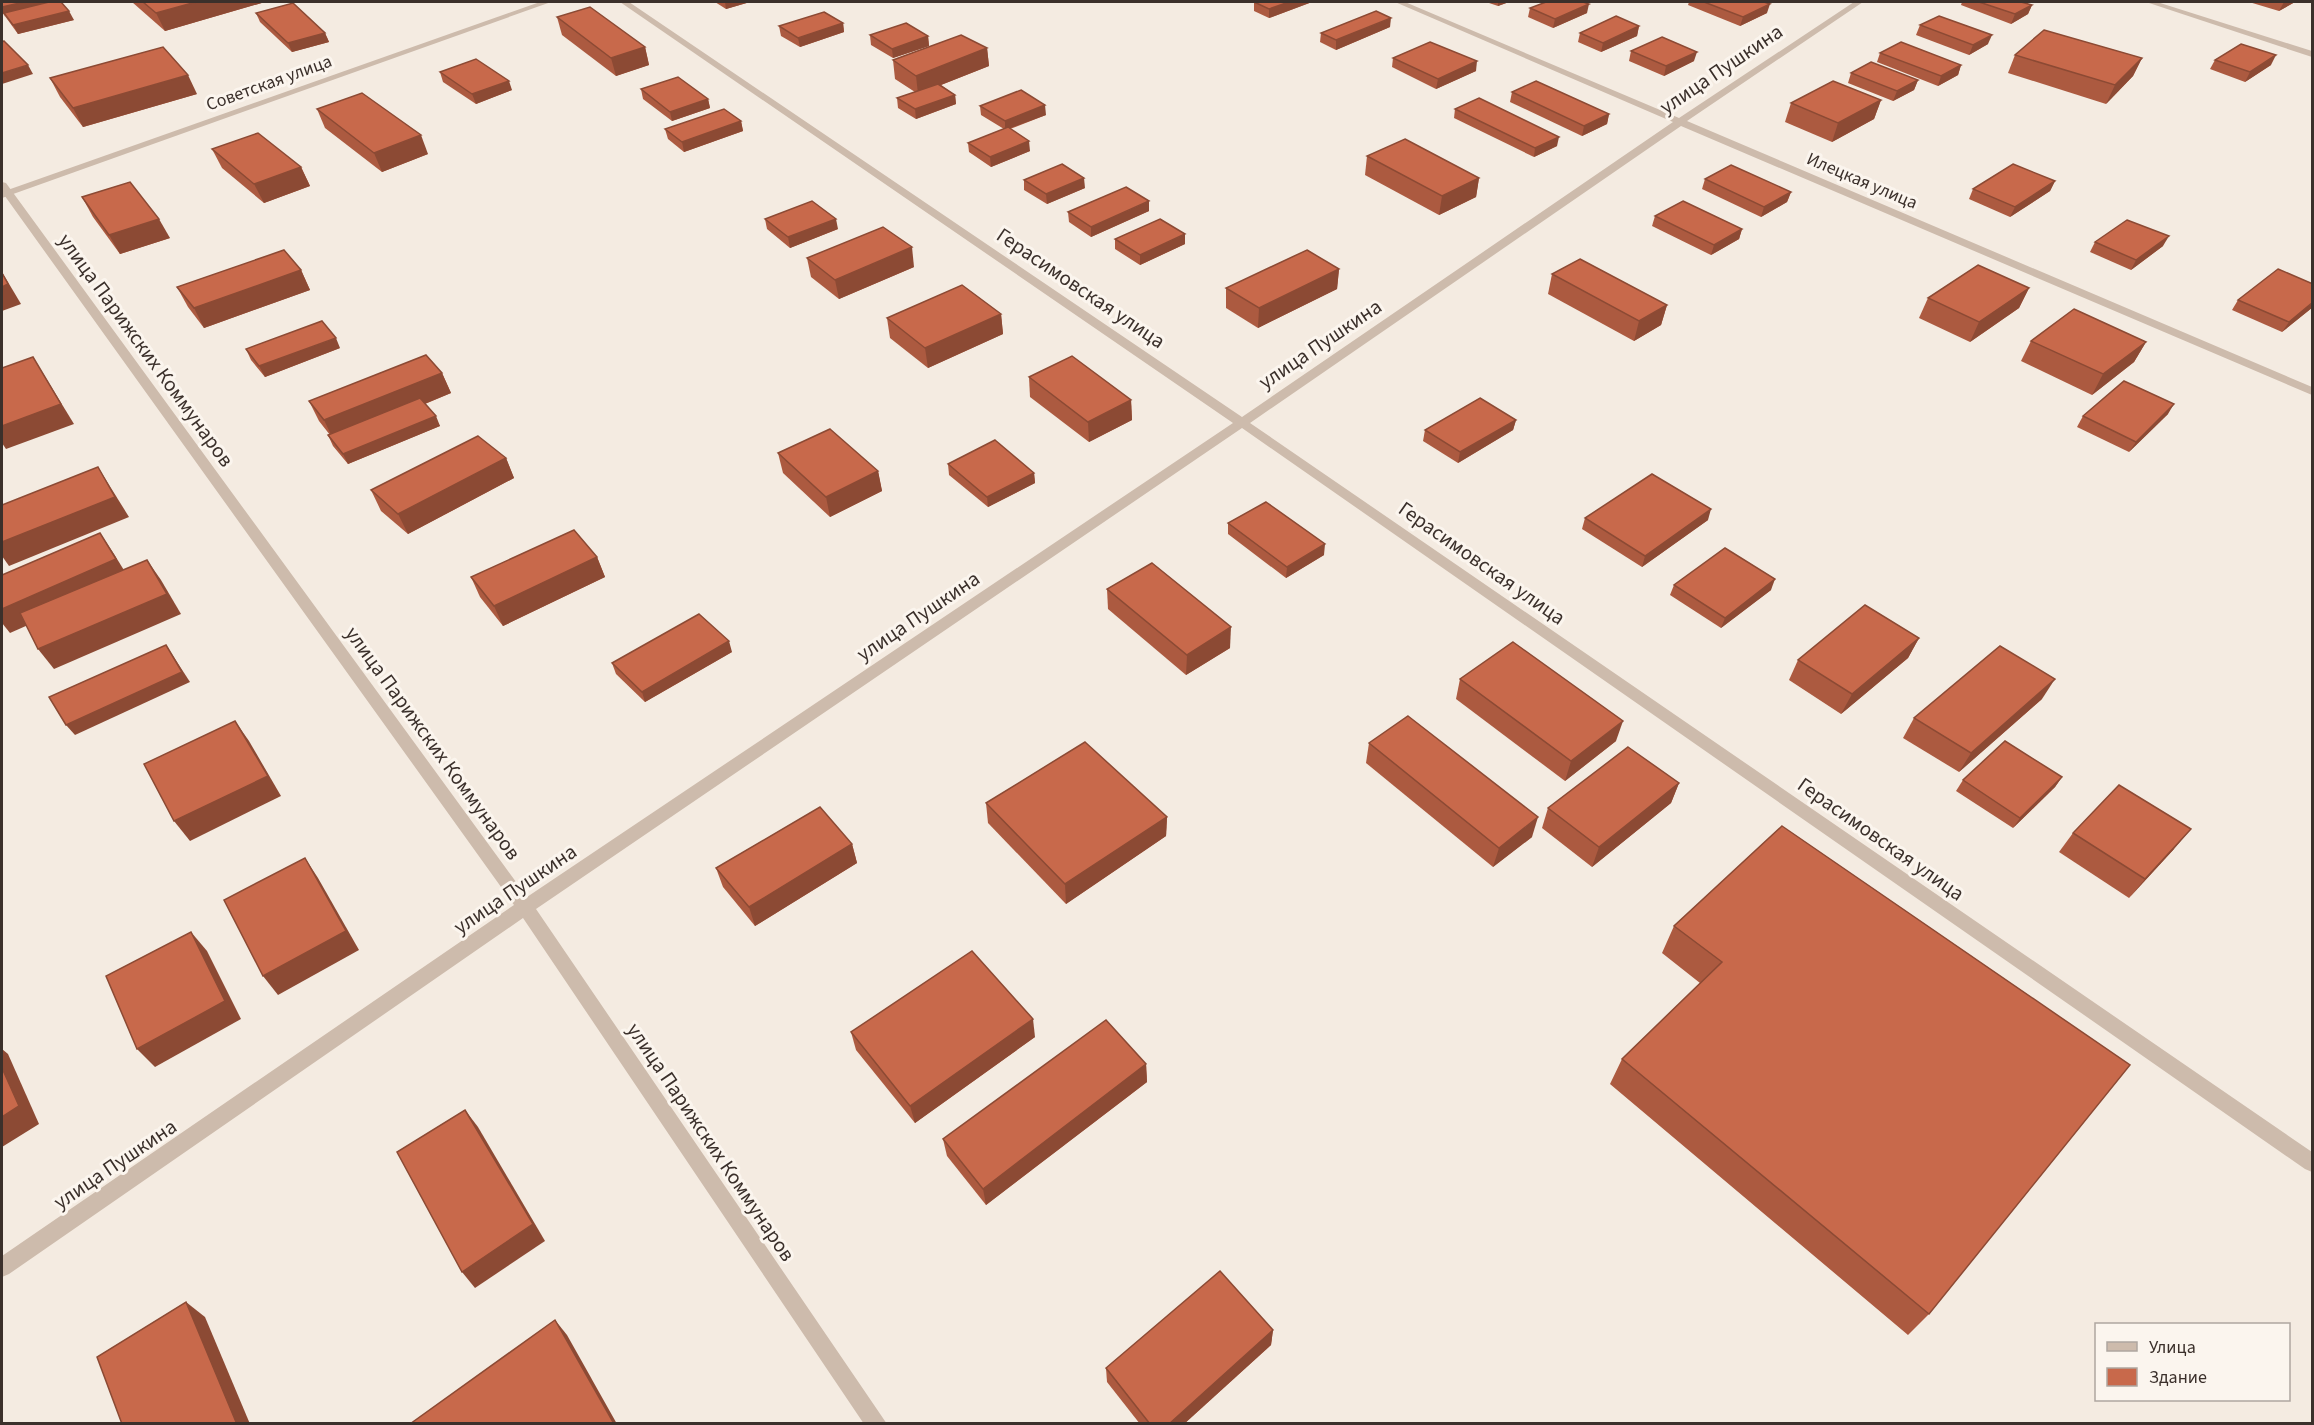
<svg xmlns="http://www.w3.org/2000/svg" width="2314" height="1425" viewBox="0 0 2314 1425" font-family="'Source Sans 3',sans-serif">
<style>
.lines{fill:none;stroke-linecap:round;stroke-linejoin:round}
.minor{fill:#cdbbac;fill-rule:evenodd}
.tertiary{fill:#cdbbac;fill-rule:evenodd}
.wall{fill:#ac5a40}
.shaded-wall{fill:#8c4a34}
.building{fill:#c8694b;stroke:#8c4a34;stroke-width:1.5}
.labels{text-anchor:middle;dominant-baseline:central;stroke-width:6;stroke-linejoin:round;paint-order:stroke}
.far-street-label{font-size:18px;fill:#3b302b;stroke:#fbf5ee}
.street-label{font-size:21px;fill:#3b302b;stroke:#fbf5ee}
</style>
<rect width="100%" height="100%" fill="#f4ebe1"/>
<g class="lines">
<g class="minor">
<path d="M620,2h9l613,415 431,-295 -278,-120h10l274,116 175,-116h9l-176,119 625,266v8l-631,-269 -431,297 1062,729v20l-7,-3 -1063,-741 -706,481 351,515h-23l-341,-506 -514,356 -7,3v-21l512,-351 -512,-713v-10l4,1 521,714 706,-474z"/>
<path d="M2146,2h11l155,49v6z"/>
</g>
<path class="tertiary" d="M540,2h11l-549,196v-6z"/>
</g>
<g class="wall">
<path d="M2,2l72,18 -56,14 -16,-22z"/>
<path d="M132,2h133l-100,29z"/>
<path d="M715,2h35l-24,7z"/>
<path d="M1254,2h58l-43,16 -15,-7z"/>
<path d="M1486,2h23l-11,4z"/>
<path d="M1689,2h75l3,11 -27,13 -52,-21z"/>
<path d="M1962,2h59l11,3 -4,9 -17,10 -50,-19z"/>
<path d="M2249,2h46l-16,9z"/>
<path d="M1530,8l57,5 -34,15 -25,-11z"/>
<path d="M256,13l69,20 4,9 -37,10 -32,-30z"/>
<path d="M557,17l88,30 4,18 -33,11 -54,-41z"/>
<path d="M843,23l1,9 -44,15 -19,-11 -2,-10z"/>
<path d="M1920,25l68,19 -19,11 -53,-20z"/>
<path d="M1639,26l-2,10 -36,16 -23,-10 2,-9z"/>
<path d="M1390,27l-54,23 -16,-8 1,-9z"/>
<path d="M870,35l58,1 1,10 -36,12 -22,-13z"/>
<path d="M987,48l2,18 -48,19 14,10 1,9 -40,15 -18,-11 -1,-10 18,-6 -20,-13 -2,-19z"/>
<path d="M1631,51l63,10 -30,15 -35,-15z"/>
<path d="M1880,53l81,12 -3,10 -20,11 -61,-24z"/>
<path d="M2015,55l127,3 -9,18 -27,28 -98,-31z"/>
<path d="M1393,58l83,13 -40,18 -44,-22z"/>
<path d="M2215,60l56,5 -26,17 -35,-13z"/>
<path d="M440,72l72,18 -36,14 -33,-22z"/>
<path d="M1851,73l67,7 -4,10 -21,11 -45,-18z"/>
<path d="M50,78l147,16 -114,33 -23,-30z"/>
<path d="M641,89l67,10 2,9 -38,13 -29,-22z"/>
<path d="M1512,92l97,22 -2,10 -25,12 -72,-34z"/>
<path d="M1881,100l-7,19 -42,23 -47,-20 6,-19z"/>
<path d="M980,106l66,9 -36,14 20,22 -39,16 -22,-15 -1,-9 36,-14 -23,-14z"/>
<path d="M317,109l111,45 -46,18 -57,-44z"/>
<path d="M1455,109l102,37 -23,11 -80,-39z"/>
<path d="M741,121l2,10 -59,21 -16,-13 -3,-10z"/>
<path d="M212,149l89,18 9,19 -46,17 -42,-35z"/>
<path d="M1367,156l112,22 -3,19 -37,18 -74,-40z"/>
<path d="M1705,179l86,13 -4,10 -26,15 -59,-28z"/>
<path d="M1024,180l61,8 -38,16 -23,-14z"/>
<path d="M2055,181l-5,10 -40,26 -41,-18 4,-10z"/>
<path d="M82,197l88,41 -50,16 -27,-37z"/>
<path d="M1149,211l-58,26 -22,-15 -1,-10z"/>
<path d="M1655,216l87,13 -3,10 -28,16 -59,-29z"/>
<path d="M765,219l73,10 -48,19 -23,-19z"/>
<path d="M1115,239l70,5 -45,21 -25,-16z"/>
<path d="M2095,242l68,4 -32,24 -41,-18z"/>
<path d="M807,258l107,9 -75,32 -28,-22z"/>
<path d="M1339,269l-2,20 -79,39 -32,-20v-20z"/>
<path d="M301,270l9,20 -106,38 -16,-21 -11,-20z"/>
<path d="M1552,274l115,31 -6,20 -27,16 -86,-47z"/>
<path d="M2029,288l-10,20 -49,34 -51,-24 9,-20z"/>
<path d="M2238,300l75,7 -31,25 -50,-22z"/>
<path d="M1001,314l2,20 -75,34 -38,-30 -3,-20z"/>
<path d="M2031,341l115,1 -12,20 -42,33 -71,-34z"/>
<path d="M340,348l-75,29 -14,-17 -5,-11z"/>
<path d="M442,373l9,20 -26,11 15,22 -92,38 -15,-18 -5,-11h2l-11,-14 -10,-20z"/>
<path d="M1029,377l102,23 1,20 -43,22 -59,-45z"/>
<path d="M2168,414l-39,38 -52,-25 6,-11z"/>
<path d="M1516,420l-3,10 -55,33 -35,-22 2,-11z"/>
<path d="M778,453l100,18 4,20 -52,26 -47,-44z"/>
<path d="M506,458l8,20 -106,56 -27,-23 -10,-21z"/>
<path d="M948,464l86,9 1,10 -47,24 -39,-32z"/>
<path d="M1585,518l123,2 -66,47 -60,-38z"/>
<path d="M1228,523l96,32 -38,23 -58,-44z"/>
<path d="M597,557l8,20 -102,49 -23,-29 -9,-20z"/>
<path d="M1674,585l97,5 -50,38 -51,-33z"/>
<path d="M1107,589l123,59 -44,27 -78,-66z"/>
<path d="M1919,638l-11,20 -67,56 -52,-34 9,-20z"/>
<path d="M732,652l-87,50 -29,-28 -4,-11z"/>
<path d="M1460,679l156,62 -51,40 -109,-82z"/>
<path d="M2042,699l-83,73 -56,-34 11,-20z"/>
<path d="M1369,743l163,94 -39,30 -127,-104z"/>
<path d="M2062,777l-7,10 -42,41 -57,-37 7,-11z"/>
<path d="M1679,783l-8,20 -79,64 -50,-39 6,-20z"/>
<path d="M986,803l181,14 -1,19 -100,68 -78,-81z"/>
<path d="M1782,826l147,488 -21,21 -298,-251 12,-25 78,-76 -38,-30 12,-27z"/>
<path d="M2073,833l101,16 -45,49 -70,-46z"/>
<path d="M852,844l5,19 -102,63 -32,-39 -7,-19z"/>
<path d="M851,1032l184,5 -120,86 -59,-73z"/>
<path d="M1146,1064l1,18 -161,123 -39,-49 -4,-17z"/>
<path d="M1273,1330l-2,15 -87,79h-44l-33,-42 -1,-14z"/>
</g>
<g class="shaded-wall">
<path d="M24,2h36l-56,11 1,4 -3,-7v-3z"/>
<path d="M196,2h69l-100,29 -9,-18z"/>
<path d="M725,2h25l-24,7z"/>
<path d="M1289,2h23l-43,16v-9z"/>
<path d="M1498,2h11l-11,4z"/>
<path d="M2284,2h11l-16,9z"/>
<path d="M1589,4l-2,9 -34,15 2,-9z"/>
<path d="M1770,4l-3,9 -27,13 3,-9z"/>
<path d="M2032,5l-4,9 -17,10 4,-10z"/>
<path d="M69,11l5,9 -56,14 -5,-9z"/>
<path d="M1391,18l-1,9 -54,23v-10z"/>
<path d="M843,23l1,9 -44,15 -2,-9z"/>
<path d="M1639,26l-2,10 -36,16 2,-9z"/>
<path d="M325,33l4,9 -37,10 -4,-9z"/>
<path d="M1992,35l-4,9 -19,11 4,-10z"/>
<path d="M928,36l1,10 -36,12 -1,-9z"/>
<path d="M645,47l4,18 -33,11 -5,-18z"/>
<path d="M987,48l2,18 -71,28 -2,-18z"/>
<path d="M1697,52l-3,9 -30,15 2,-10z"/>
<path d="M2276,55l-5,10 -26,17 5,-10z"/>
<path d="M2142,58l-9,18 -27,28 9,-19z"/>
<path d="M1477,61l-1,10 -40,18 2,-10z"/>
<path d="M28,65l5,9 -31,10v-11z"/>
<path d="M1961,65l-3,10 -20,11 3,-10z"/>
<path d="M188,75l9,19 -114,33 -10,-19z"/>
<path d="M1918,80l-4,10 -21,11 4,-10z"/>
<path d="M509,81l3,9 -36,14 -4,-10z"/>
<path d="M955,95l1,9 -40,15 -1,-10z"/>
<path d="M708,99l2,9 -38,13 -2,-9z"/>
<path d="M1881,100l-7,19 -42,23 6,-19z"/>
<path d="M1045,105l1,10 -41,15v-9z"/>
<path d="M1609,114l-2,10 -25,12 2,-10z"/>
<path d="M741,121l2,10 -59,21 -2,-10z"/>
<path d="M421,135l7,19 -46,18 -8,-19z"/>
<path d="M1559,137l-2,9 -23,11 1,-9z"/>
<path d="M1029,141l1,10 -39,16 -1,-10z"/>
<path d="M301,167l9,19 -46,17 -10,-19z"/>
<path d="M1084,178l1,10 -38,16 -1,-10z"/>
<path d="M1479,178l-3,19 -37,18 3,-19z"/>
<path d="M2055,181l-5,10 -40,26 5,-10z"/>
<path d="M1791,192l-4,10 -26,15 3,-10z"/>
<path d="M1149,201v10l-58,26v-10z"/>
<path d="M159,219l11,19 -50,16 -11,-19z"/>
<path d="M836,219l2,10 -48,19 -2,-11z"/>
<path d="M1742,229l-3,10 -28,16 3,-10z"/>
<path d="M1185,234v10l-45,21v-10z"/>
<path d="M2169,236l-6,10 -32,24 5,-10z"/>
<path d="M912,247l2,20 -75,32 -4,-19z"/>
<path d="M1339,269l-2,20 -79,39 1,-20z"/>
<path d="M301,270l9,20 -106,38 -10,-20z"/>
<path d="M2,272l19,32 -19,7z"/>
<path d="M2029,288l-10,20 -49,34 9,-20z"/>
<path d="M2313,302v5l-31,25 7,-10z"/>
<path d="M1667,305l-6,20 -27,16 5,-20z"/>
<path d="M1001,314l2,20 -75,34 -3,-20z"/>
<path d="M336,338l4,10 -75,29 -6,-11z"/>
<path d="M2146,342l-12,20 -42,33 11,-21z"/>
<path d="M33,357l41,67 -68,25 -4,-6v-17z"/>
<path d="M442,373l9,20 -117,48 -10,-21z"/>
<path d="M1131,400l1,20 -43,22 -1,-20z"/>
<path d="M2174,404l-6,10 -39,38 7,-10z"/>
<path d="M436,416l4,10 -92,38 -5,-10z"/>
<path d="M1516,420l-3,10 -55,33 2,-11z"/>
<path d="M506,458l8,20 -106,56 -10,-20z"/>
<path d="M98,467l31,50 -120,49 -7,-10v-14z"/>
<path d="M878,471l4,20 -52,26 -4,-20z"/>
<path d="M1034,473l1,10 -47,24 -1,-10z"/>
<path d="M1711,509l-3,11 -66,47 3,-11z"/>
<path d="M100,533l14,21 16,26 -120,53 -8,-10v-14z"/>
<path d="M1325,544l-1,11 -38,23 1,-11z"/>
<path d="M597,557l8,20 -102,49 -9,-20z"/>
<path d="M147,560l14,20 20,34 -127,55 -16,-20z"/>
<path d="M1775,579l-4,11 -50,38 4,-10z"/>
<path d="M1231,627l-1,21 -44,27 1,-20z"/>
<path d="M1919,638l-11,20 -67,56 11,-20z"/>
<path d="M729,641l3,11 -87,50 -3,-10z"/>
<path d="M166,645l24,37 -115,53 -9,-10z"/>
<path d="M2055,679l-13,20 -83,73 12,-19z"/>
<path d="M235,721l14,20 32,55 -91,45 -16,-20z"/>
<path d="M1623,721l-7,20 -51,40 6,-20z"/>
<path d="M2062,777l-7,10 -42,41 7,-10z"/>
<path d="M1679,783l-8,20 -79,64 7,-20z"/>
<path d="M1167,817l-1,19 -100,68 -1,-20z"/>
<path d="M1538,817l-6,20 -39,30 6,-19z"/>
<path d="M2191,829l-17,20 -45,49 16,-19z"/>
<path d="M852,844l5,19 -102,63 -6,-19z"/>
<path d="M305,858l13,20 41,72 -81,45 -15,-19z"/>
<path d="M191,932l16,19 34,68 -86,48 -18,-18z"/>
<path d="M1033,1019l2,18 -120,86 -5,-17z"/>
<path d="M2,1049l6,5 31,70 -37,23z"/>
<path d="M1146,1064l1,18 -161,123 -3,-16z"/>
<path d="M465,1110l13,17 67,114 -70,47 -13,-16z"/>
<path d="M186,1302l19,15 45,107h-15z"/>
<path d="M555,1320l12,15 50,89h-3z"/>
<path d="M1273,1330l-2,15 -87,79h-15z"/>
</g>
<g class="building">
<path d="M2,2h22l-22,5z"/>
<path d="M49,2h12l8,9 -56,14 -9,-12z"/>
<path d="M143,2h53l-40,11z"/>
<path d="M1254,2h35l-20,7z"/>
<path d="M1546,2h37l6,2 -34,15 -25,-11z"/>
<path d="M1704,2h60l6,2 -27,13z"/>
<path d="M1979,2h42l11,3 -17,9z"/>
<path d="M293,3l32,30 -37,10 -32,-30z"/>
<path d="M590,7l55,40 -34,11 -54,-41z"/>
<path d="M1376,11l15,7 -55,22 -15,-7z"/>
<path d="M824,12l19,11 -45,15 -19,-12z"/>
<path d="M1616,16l23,10 -36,17 -23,-10z"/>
<path d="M1939,16l53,19 -19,10 -53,-20z"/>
<path d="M906,23l22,13 -36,13 -22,-14z"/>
<path d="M2044,30l98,28 -27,27 -100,-30z"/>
<path d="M961,35l26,13 -71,28 -23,-16z"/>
<path d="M1662,37l35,15 -31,14 -35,-15z"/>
<path d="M4,41l24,24 -26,8v-31z"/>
<path d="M1430,42l47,19 -39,18 -45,-21z"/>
<path d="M1901,42l60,23 -20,11 -61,-23z"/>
<path d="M2241,44l35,11 -26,17 -35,-12z"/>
<path d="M163,47l25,28 -115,33 -23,-30z"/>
<path d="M476,59l33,22 -37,13 -32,-22z"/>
<path d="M1871,62l47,18 -21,11 -46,-18z"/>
<path d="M678,77l30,22 -38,13 -29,-23z"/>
<path d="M1536,81l73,33 -25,12 -72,-34z"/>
<path d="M1833,81l48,19 -43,23 -47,-20z"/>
<path d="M938,84l17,11 -40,14 -18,-11z"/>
<path d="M1021,90l24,15 -40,16 -25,-15z"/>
<path d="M362,93l59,42 -47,18 -57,-44z"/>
<path d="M1479,98l80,39 -24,11 -80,-39z"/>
<path d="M724,109l17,12 -59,21 -17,-13z"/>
<path d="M1008,127l21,14 -39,16 -22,-14z"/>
<path d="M258,133l43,34 -47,17 -42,-35z"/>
<path d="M1405,139l74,39 -37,18 -75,-40z"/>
<path d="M1062,164l22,14 -38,16 -22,-14z"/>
<path d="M2013,164l42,17 -40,26 -42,-18z"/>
<path d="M1731,165l60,27 -27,15 -59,-28z"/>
<path d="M130,182l29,37 -50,16 -27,-38z"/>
<path d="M1126,187l23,14 -58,26 -23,-15z"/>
<path d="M812,201l24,18 -48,18 -23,-18z"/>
<path d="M1683,201l59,28 -28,16 -59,-29z"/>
<path d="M1160,219l25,15 -45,21 -25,-16z"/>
<path d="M2127,220l42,16 -33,24 -41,-18z"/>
<path d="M883,227l29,20 -77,33 -28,-22z"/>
<path d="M284,250l17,20 -107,38 -17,-21z"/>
<path d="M1307,250l32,19 -80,39 -33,-20z"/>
<path d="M1580,259l87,46 -28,16 -87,-47z"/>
<path d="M1978,265l51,23 -50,34 -51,-24z"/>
<path d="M2278,269l35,15v18l-24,20 -51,-22z"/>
<path d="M2,273l6,11 -6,3z"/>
<path d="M962,285l39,29 -76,34 -38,-30z"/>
<path d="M2074,309l72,33 -43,32 -72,-33z"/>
<path d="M322,321l14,17 -77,28 -13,-17z"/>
<path d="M426,355l16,18 -118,47 -15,-19z"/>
<path d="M1072,356l59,44 -43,22 -59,-45z"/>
<path d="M33,357l28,47 -59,22v-58z"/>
<path d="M2124,381l50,23 -38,38 -53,-26z"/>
<path d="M420,398l16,18 -93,38 -15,-19z"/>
<path d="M1480,398l36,22 -56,32 -35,-22z"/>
<path d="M830,429l48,42 -52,26 -48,-44z"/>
<path d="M478,436l28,22 -108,56 -27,-24z"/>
<path d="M995,440l39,33 -47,24 -39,-33z"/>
<path d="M98,467l17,30 -113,45v-37z"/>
<path d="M1652,474l59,35 -66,47 -60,-38z"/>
<path d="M1266,502l59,42 -38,23 -59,-44z"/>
<path d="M574,530l23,27 -103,49 -23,-29z"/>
<path d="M100,533l16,26 -114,50v-34z"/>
<path d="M1725,548l50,31 -50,39 -51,-33z"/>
<path d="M147,560l20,34 -129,55 -18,-36z"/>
<path d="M1152,563l79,64 -44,28 -80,-66z"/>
<path d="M1865,605l54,33 -67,56 -54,-34z"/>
<path d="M699,614l30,27 -87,51 -30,-29z"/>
<path d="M1513,642l110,79 -52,40 -111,-82z"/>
<path d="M166,645l16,27 -116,53 -17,-28z"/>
<path d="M2000,646l55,33 -84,74 -57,-35z"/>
<path d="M1408,716l130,101 -39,31 -130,-105z"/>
<path d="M235,721l33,55 -94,45 -30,-57z"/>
<path d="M2005,741l57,36 -42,41 -57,-38z"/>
<path d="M1085,742l82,75 -102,67 -79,-81z"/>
<path d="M1628,747l51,36 -80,64 -51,-39z"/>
<path d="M2119,785l72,44 -46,50 -72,-46z"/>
<path d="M820,807l32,37 -103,63 -33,-39z"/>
<path d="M1782,826l348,239 -201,249 -307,-255 100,-97 -48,-36z"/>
<path d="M305,858l41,73 -83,45 -39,-76z"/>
<path d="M191,932l34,69 -88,48 -31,-73z"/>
<path d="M972,951l61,68 -123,87 -59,-74z"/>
<path d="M1106,1020l40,44 -163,125 -40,-50z"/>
<path d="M2,1068l17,38 -17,11z"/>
<path d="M465,1110l68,114 -71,48 -65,-120z"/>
<path d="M1220,1271l53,59 -104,94h-19l-44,-56z"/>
<path d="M186,1302l50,120 -1,2h-113l-25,-67z"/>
<path d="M555,1320l59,104h-204z"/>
</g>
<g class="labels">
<g class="far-street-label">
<text transform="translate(269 83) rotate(-20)">Советская улица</text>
<text transform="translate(1862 181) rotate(23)">Илецкая улица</text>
</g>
<g class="street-label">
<text transform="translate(1721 69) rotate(-34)">улица Пушкина</text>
<text transform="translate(1081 288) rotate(34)">Герасимовская улица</text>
<text transform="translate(1320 344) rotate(-34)">улица Пушкина</text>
<text transform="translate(146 350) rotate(54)">улица Парижских Коммунаров</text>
<text transform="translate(1482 563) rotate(35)">Герасимовская улица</text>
<text transform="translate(918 616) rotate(-34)">улица Пушкина</text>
<text transform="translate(433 743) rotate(54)">улица Парижских Коммунаров</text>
<text transform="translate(1881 839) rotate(35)">Герасимовская улица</text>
<text transform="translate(515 889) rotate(-34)">улица Пушкина</text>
<text transform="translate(711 1142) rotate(56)">улица Парижских Коммунаров</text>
<text transform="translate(115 1164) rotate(-34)">улица Пушкина</text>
</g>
</g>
<rect width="2314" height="1425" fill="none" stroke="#3b302b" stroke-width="6"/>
<rect x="2095" y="1323" width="195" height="78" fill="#fbf5ee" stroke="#aea6a0" stroke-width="1.5"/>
<rect x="2107" y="1342" width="30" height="9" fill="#cdbbac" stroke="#aea6a0" stroke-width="1.5"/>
<text x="2149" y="1353" font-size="18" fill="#3b302b">Улица</text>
<rect x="2107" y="1368" width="30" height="18" fill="#c8694b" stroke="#aea6a0" stroke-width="1.5"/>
<text x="2149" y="1383" font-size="18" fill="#3b302b">Здание</text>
</svg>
